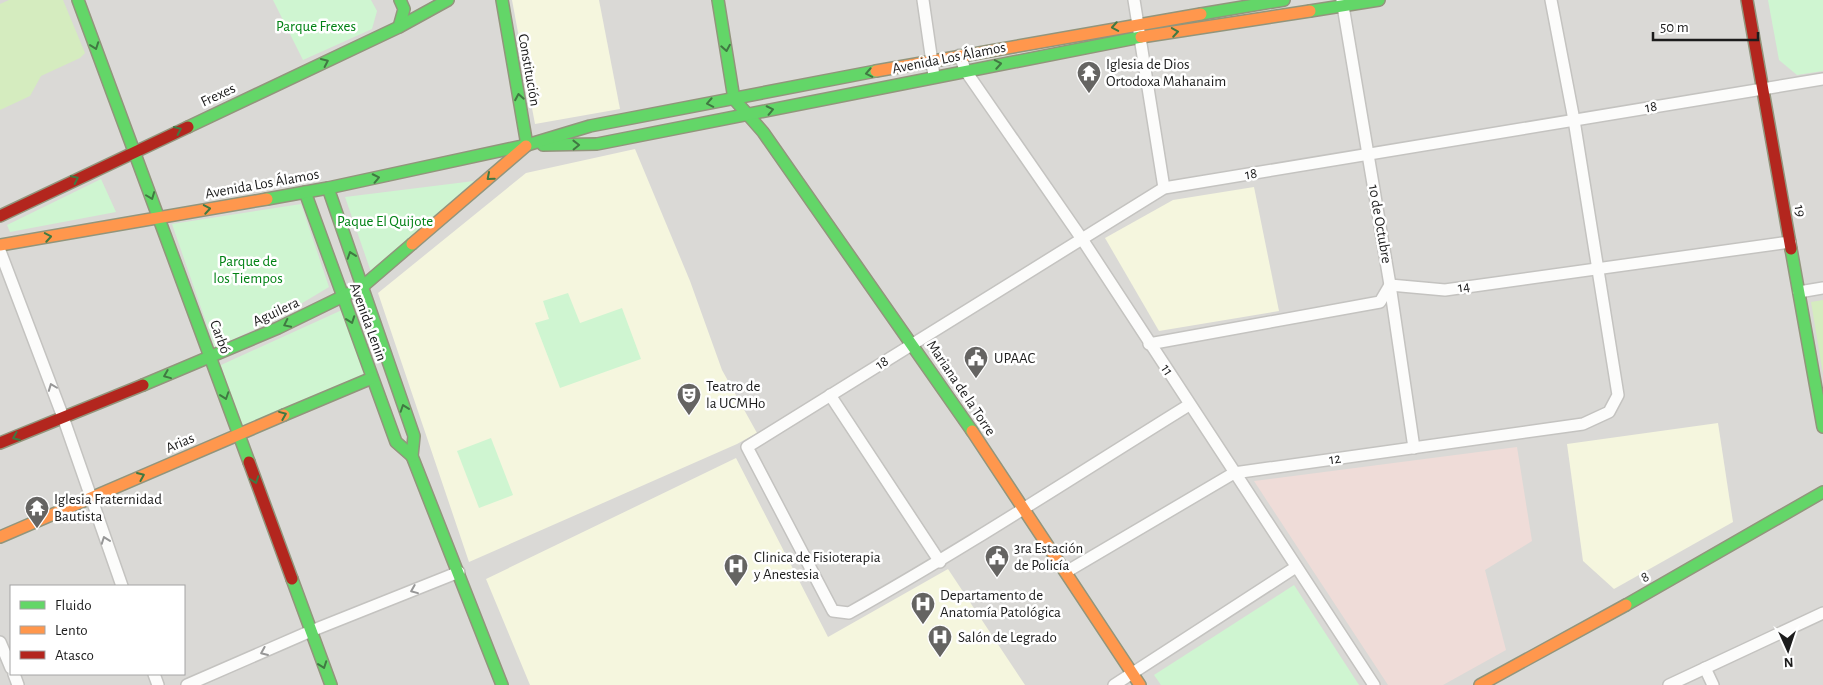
<svg xmlns="http://www.w3.org/2000/svg" width="1823" height="685" viewBox="0 0 1823 685" font-family="'Alegreya Sans',sans-serif">
<style>
.residential{fill:#dad9d6;fill-rule:evenodd}
.commercial{fill:#efdcd8}
.education{fill:#f5f6de}
.grass{fill:#d5ecbf}
.park{fill:#cff5d1}
.lines{fill:none;stroke-linecap:round;stroke-linejoin:round}
.street-casing{stroke:#c4c3c0;stroke-width:14}
.fast-casing{stroke:#92957c;stroke-width:14}
.slow-casing{stroke:#92957c;stroke-width:14}
.jam-casing{stroke:#92957c;stroke-width:14}
.street{stroke:#fcfcfb;stroke-width:11}
.fast{stroke:#63d668;stroke-width:11}
.slow{stroke:#ff974d;stroke-width:11}
.jam{stroke:#b3261e;stroke-width:11}
.oneway{stroke:#407942}
.oneway2{stroke:#979797}
.labels{text-anchor:middle;dominant-baseline:central;stroke-width:5;stroke-linejoin:round;paint-order:stroke}
.park-label{font-size:15px;fill:#028215;stroke:#fff}
.street-label{font-size:15px;fill:#1c1c1c;stroke:#fff}
.poi-label{font-size:15px;fill:#1c1c1c;stroke:#fff;text-anchor:start}
</style>
<rect width="100%" height="100%" fill="#eceae4"/>
<path class="residential" d="M0,0h1823v685h-1823zM11,586h173v88h-173z"/>
<path class="commercial" d="M1517,447l15,94 -47,29 21,80 -63,35h-55l-134,-204z"/>
<g class="education">
<path d="M512,0h87l21,109 -85,15z"/>
<path d="M635,149l55,132 32,89 35,63 -20,11 -268,118 -91,-269 148,-120z"/>
<path d="M1254,187l25,124 -120,20 -54,-93 68,-38z"/>
<path d="M1718,423l15,99 -119,67 -31,-28 -16,-117z"/>
<path d="M736,458l92,179 120,-68 77,116h-495l-44,-106z"/>
</g>
<g class="grass">
<path d="M9,0h54l22,53 -5,5 -39,18 -11,20 -30,14v-106z"/>
<path d="M1823,300v74l-12,-72z"/>
</g>
<g class="park">
<path d="M273,0h98l6,11 -5,18 -69,31z"/>
<path d="M1768,0h55v71l-26,4 -18,-15z"/>
<path d="M101,179l15,33 -106,20 -3,-7z"/>
<path d="M474,181l-103,91 -26,-75z"/>
<path d="M301,204l28,83 -55,33 -59,28 -43,-124z"/>
<path d="M568,293l12,30 42,-15 19,51 -81,29 -25,-65 14,-4 -6,-18z"/>
<path d="M342,310l23,66 -124,50 -20,-61z"/>
<path d="M491,438l22,57 -34,13 -22,-57z"/>
<path d="M1294,585l65,100h-198l-7,-10z"/>
</g>
<g class="lines">
<defs>
<g id="street">
<path d="M923,0l11,76"/>
<path d="M1134,0l30,188"/>
<path d="M1342,0l48,285 24,163"/>
<path d="M960,55l5,15 117,169 292,446"/>
<path d="M0,251l63,166 59,169"/>
<path d="M1799,292l24,-4"/>
<path d="M1149,344l231,-42 10,-17 55,5 345,-48"/>
<path d="M830,395l110,167"/>
<path d="M1189,405c-113,70 -224,143 -340,208l-16,-2 -86,-164 417,-259 659,-109"/>
<path d="M1066,572l168,-99 349,-49 26,-12 9,-17 -44,-275 -23,-120"/>
<path d="M0,642l11,26"/>
<path d="M1705,668l8,17"/>
<path d="M14,674l4,11"/>
<path d="M154,674l4,11"/>
<path d="M187,685l124,-54 148,-59"/>
<path d="M1114,685l182,-118"/>
<path d="M1669,685l154,-72"/>
</g>
<g id="fast">
<path d="M78,0l171,462"/>
<path d="M502,0l25,145"/>
<path d="M718,0l16,99 29,33 209,299"/>
<path d="M1310,11l69,-11"/>
<path d="M1201,14l83,-14"/>
<path d="M399,27l5,-18 -4,-9"/>
<path d="M188,127l211,-100 49,-27"/>
<path d="M543,145l54,-1 544,-107"/>
<path d="M328,188l86,248 -2,20 90,229"/>
<path d="M305,192l91,250 16,14"/>
<path d="M267,199l61,-11 199,-43 63,-19 286,-55"/>
<path d="M1791,249l32,178"/>
<path d="M143,385l135,-57 84,-41 50,-43"/>
<path d="M284,415l88,-37"/>
<path d="M292,579l39,106"/>
<path d="M1626,605l197,-113"/>
</g>
<g id="slow">
<path d="M1141,37l169,-26"/>
<path d="M876,71l325,-57"/>
<path d="M412,244l114,-98"/>
<path d="M0,245l267,-46"/>
<path d="M972,431l168,254"/>
<path d="M0,537l284,-122"/>
<path d="M1480,685l146,-80"/>
</g>
<g id="jam">
<path d="M1747,0l44,249"/>
<path d="M0,216l188,-89"/>
<path d="M0,443l143,-58"/>
<path d="M249,462l43,117"/>
</g>
</defs>
<use href="#street" class="street-casing"/>
<use href="#fast" class="fast-casing"/>
<use href="#slow" class="slow-casing"/>
<use href="#jam" class="jam-casing"/>
<use href="#street" class="street"/>
<use href="#fast" class="fast"/>
<use href="#slow" class="slow"/>
<use href="#jam" class="jam"/>
</g>
<defs><path id="oneway-chevron" d="M-2-3.5L2.5 0L-2 3.5" fill="none" stroke-width="1.6" stroke-linecap="round" stroke-linejoin="round" transform="scale(1.25)"/></defs>
<g class="oneway">
<use href="#oneway-chevron" transform="translate(1115 27) rotate(170)"/>
<use href="#oneway-chevron" transform="translate(1175 32) rotate(-9)"/>
<use href="#oneway-chevron" transform="translate(95 46) rotate(70)"/>
<use href="#oneway-chevron" transform="translate(726 48) rotate(80)"/>
<use href="#oneway-chevron" transform="translate(325 62) rotate(-25)"/>
<use href="#oneway-chevron" transform="translate(998 64) rotate(-10)"/>
<use href="#oneway-chevron" transform="translate(869 73) rotate(169)"/>
<use href="#oneway-chevron" transform="translate(519 97) rotate(-100)"/>
<use href="#oneway-chevron" transform="translate(710 103) rotate(169)"/>
<use href="#oneway-chevron" transform="translate(770 110) rotate(-12)"/>
<use href="#oneway-chevron" transform="translate(178 130) rotate(-25)"/>
<use href="#oneway-chevron" transform="translate(576 145) rotate(-1)"/>
<use href="#oneway-chevron" transform="translate(490 177) rotate(139)"/>
<use href="#oneway-chevron" transform="translate(376 178) rotate(-12)"/>
<use href="#oneway-chevron" transform="translate(75 179) rotate(-26)"/>
<use href="#oneway-chevron" transform="translate(151 196) rotate(69)"/>
<use href="#oneway-chevron" transform="translate(207 209) rotate(-10)"/>
<use href="#oneway-chevron" transform="translate(48 237) rotate(-10)"/>
<use href="#oneway-chevron" transform="translate(351 255) rotate(-109)"/>
<use href="#oneway-chevron" transform="translate(351 320) rotate(70)"/>
<use href="#oneway-chevron" transform="translate(287 324) rotate(154)"/>
<use href="#oneway-chevron" transform="translate(167 375) rotate(158)"/>
<use href="#oneway-chevron" transform="translate(225 396) rotate(71)"/>
<use href="#oneway-chevron" transform="translate(404 408) rotate(-109)"/>
<use href="#oneway-chevron" transform="translate(283 415) rotate(-22)"/>
<use href="#oneway-chevron" transform="translate(16 437) rotate(157)"/>
<use href="#oneway-chevron" transform="translate(141 476) rotate(-23)"/>
<use href="#oneway-chevron" transform="translate(255 480) rotate(70)"/>
<use href="#oneway-chevron" transform="translate(323 665) rotate(70)"/>
</g>
<g class="oneway2">
<use href="#oneway-chevron" transform="translate(52 387) rotate(-111)"/>
<use href="#oneway-chevron" transform="translate(105 540) rotate(-110)"/>
<use href="#oneway-chevron" transform="translate(414 590) rotate(158)"/>
<use href="#oneway-chevron" transform="translate(264 652) rotate(157)"/>
</g>
<defs>
<symbol id="temple-pin" viewBox="-11 -11 22 30"><path d="M0 17L-7.5 6A9.5 9.5 0 1 1 7.5 6Z" fill="#656462" stroke="#fff"/><path d="M0-6L5-2H3V0L6.5 2.5H4V6H1.5V3h-3V6H-4V2.5H-6.5L-3 0V-2H-5Z" fill="#fff"/></symbol>
<symbol id="civic-pin" viewBox="-11 -11 22 30"><path d="M0 17L-7.5 6A9.5 9.5 0 1 1 7.5 6Z" fill="#656462" stroke="#fff"/><path d="M-.6-6.5H3V-4.5H.6V-3L4-1V1h2V6H-6V1h2V-1L-.6-3ZM-1.2 2.5V6h2.4V2.5Z" fill="#fff"/></symbol>
<symbol id="theatre-pin" viewBox="-11 -11 22 30"><path d="M0 17L-7.5 6A9.5 9.5 0 1 1 7.5 6Z" fill="#656462" stroke="#fff"/><path d="M-5-5.5Q0-4 5-5.5V0Q5 5 0 6Q-5 5-5 0ZM-3.3-2.5H-1v1.5H-3.3ZM1-2.5H3.3v1.5H1ZM-2.8 1Q0 5.5 2.8 1Z" fill="#fff"/></symbol>
<symbol id="hospital-pin" viewBox="-11 -11 22 30"><path d="M0 17L-7.5 6A9.5 9.5 0 1 1 7.5 6Z" fill="#656462" stroke="#fff"/><path d="M-5-5h3v3.5h4V-5h3V5h-3V1.5h-4V5h-3Z" fill="#fff"/></symbol>
</defs>
<g fill-rule="evenodd">
<use href="#temple-pin" x="1075" y="59" width="28" height="38"/>
<use href="#civic-pin" x="962" y="344" width="28" height="38"/>
<use href="#theatre-pin" x="675" y="381" width="28" height="38"/>
<use href="#temple-pin" x="23" y="494" width="28" height="38"/>
<use href="#civic-pin" x="983" y="543" width="28" height="38"/>
<use href="#hospital-pin" x="722" y="552" width="28" height="38"/>
<use href="#hospital-pin" x="909" y="590" width="28" height="38"/>
<use href="#hospital-pin" x="926" y="623" width="28" height="38"/>
</g>
<g class="labels">
<g class="park-label">
<text x="316" y="26">Parque Frexes</text>
<text x="385" y="221">Paque El Quijote</text>
<text x="248" y="261">Parque de<tspan x="248" dy="17">los Tiempos</tspan></text>
</g>
<g class="street-label">
<text transform="translate(949 58) rotate(-11)">Avenida Los Álamos</text>
<text transform="translate(529 70) rotate(80)">Constitución</text>
<text transform="translate(218 95) rotate(-25)">Frexes</text>
<text transform="translate(1651 107) rotate(-9)">18</text>
<text transform="translate(1251 174) rotate(-9)">18</text>
<text transform="translate(262 184) rotate(-10)">Avenida Los Álamos</text>
<text transform="translate(1800 211) rotate(80)">19</text>
<text transform="translate(1380 224) rotate(80)">10 de Octubre</text>
<text transform="translate(1464 287) rotate(-8)">14</text>
<text transform="translate(276 312) rotate(-25)">Aguilera</text>
<text transform="translate(368 322) rotate(70)">Avenida Lenin</text>
<text transform="translate(220 337) rotate(70)">Carbó</text>
<text transform="translate(882 363) rotate(-32)">18</text>
<text transform="translate(1167 370) rotate(57)">11</text>
<text transform="translate(961 388) rotate(56)">Mariana de la Torre</text>
<text transform="translate(180 443) rotate(-23)">Arias</text>
<text transform="translate(1335 459) rotate(-8)">12</text>
<text transform="translate(1645 577) rotate(-29)">8</text>
</g>
<g class="poi-label">
<text x="1106" y="64">Iglesia de Dios<tspan x="1106" dy="17">Ortodoxa Mahanaim</tspan></text>
<text x="994" y="358">UPAAC</text>
<text x="706" y="386">Teatro de<tspan x="706" dy="17">la UCMHo</tspan></text>
<text x="54" y="499">Iglesia Fraternidad<tspan x="54" dy="17">Bautista</tspan></text>
<text x="1014" y="548">3ra Estación<tspan x="1014" dy="17">de Policía</tspan></text>
<text x="754" y="557">Clinica de Fisioterapia<tspan x="754" dy="17">y Anestesia</tspan></text>
<text x="940" y="595">Departamento de<tspan x="940" dy="17">Anatomía Patológica</tspan></text>
<text x="958" y="637">Salón de Legrado</text>
</g>
</g>
<rect x="10" y="585" width="175" height="90" fill="#ffffff" stroke="#a4a4a4"/>
<rect x="20" y="601" width="25" height="8" fill="#63d668" stroke="#a4a4a4"/>
<text x="55" y="610" font-size="15" fill="#1c1c1c">Fluido</text>
<rect x="20" y="626" width="25" height="8" fill="#ff974d" stroke="#a4a4a4"/>
<text x="55" y="635" font-size="15" fill="#1c1c1c">Lento</text>
<rect x="20" y="651" width="25" height="8" fill="#b3261e" stroke="#a4a4a4"/>
<text x="55" y="660" font-size="15" fill="#1c1c1c">Atasco</text>
<g transform="translate(1788 650) rotate(177)" stroke="#ffffff" stroke-width="4" paint-order="stroke">
<path d="M0-4L9 19L0 12L-9 19Z" fill="#1c1c1c"/>
<text y="-8" font-size="14" font-weight="bold" text-anchor="middle" fill="#1c1c1c">N</text>
</g>
<path d="M1653 32v8h105v-8" fill="none" stroke="#1c1c1c" stroke-width="2.5"/>
<text x="1660" y="32" font-size="15" fill="#1c1c1c" stroke="#ffffff" stroke-width="4" paint-order="stroke">50 m</text>
</svg>
